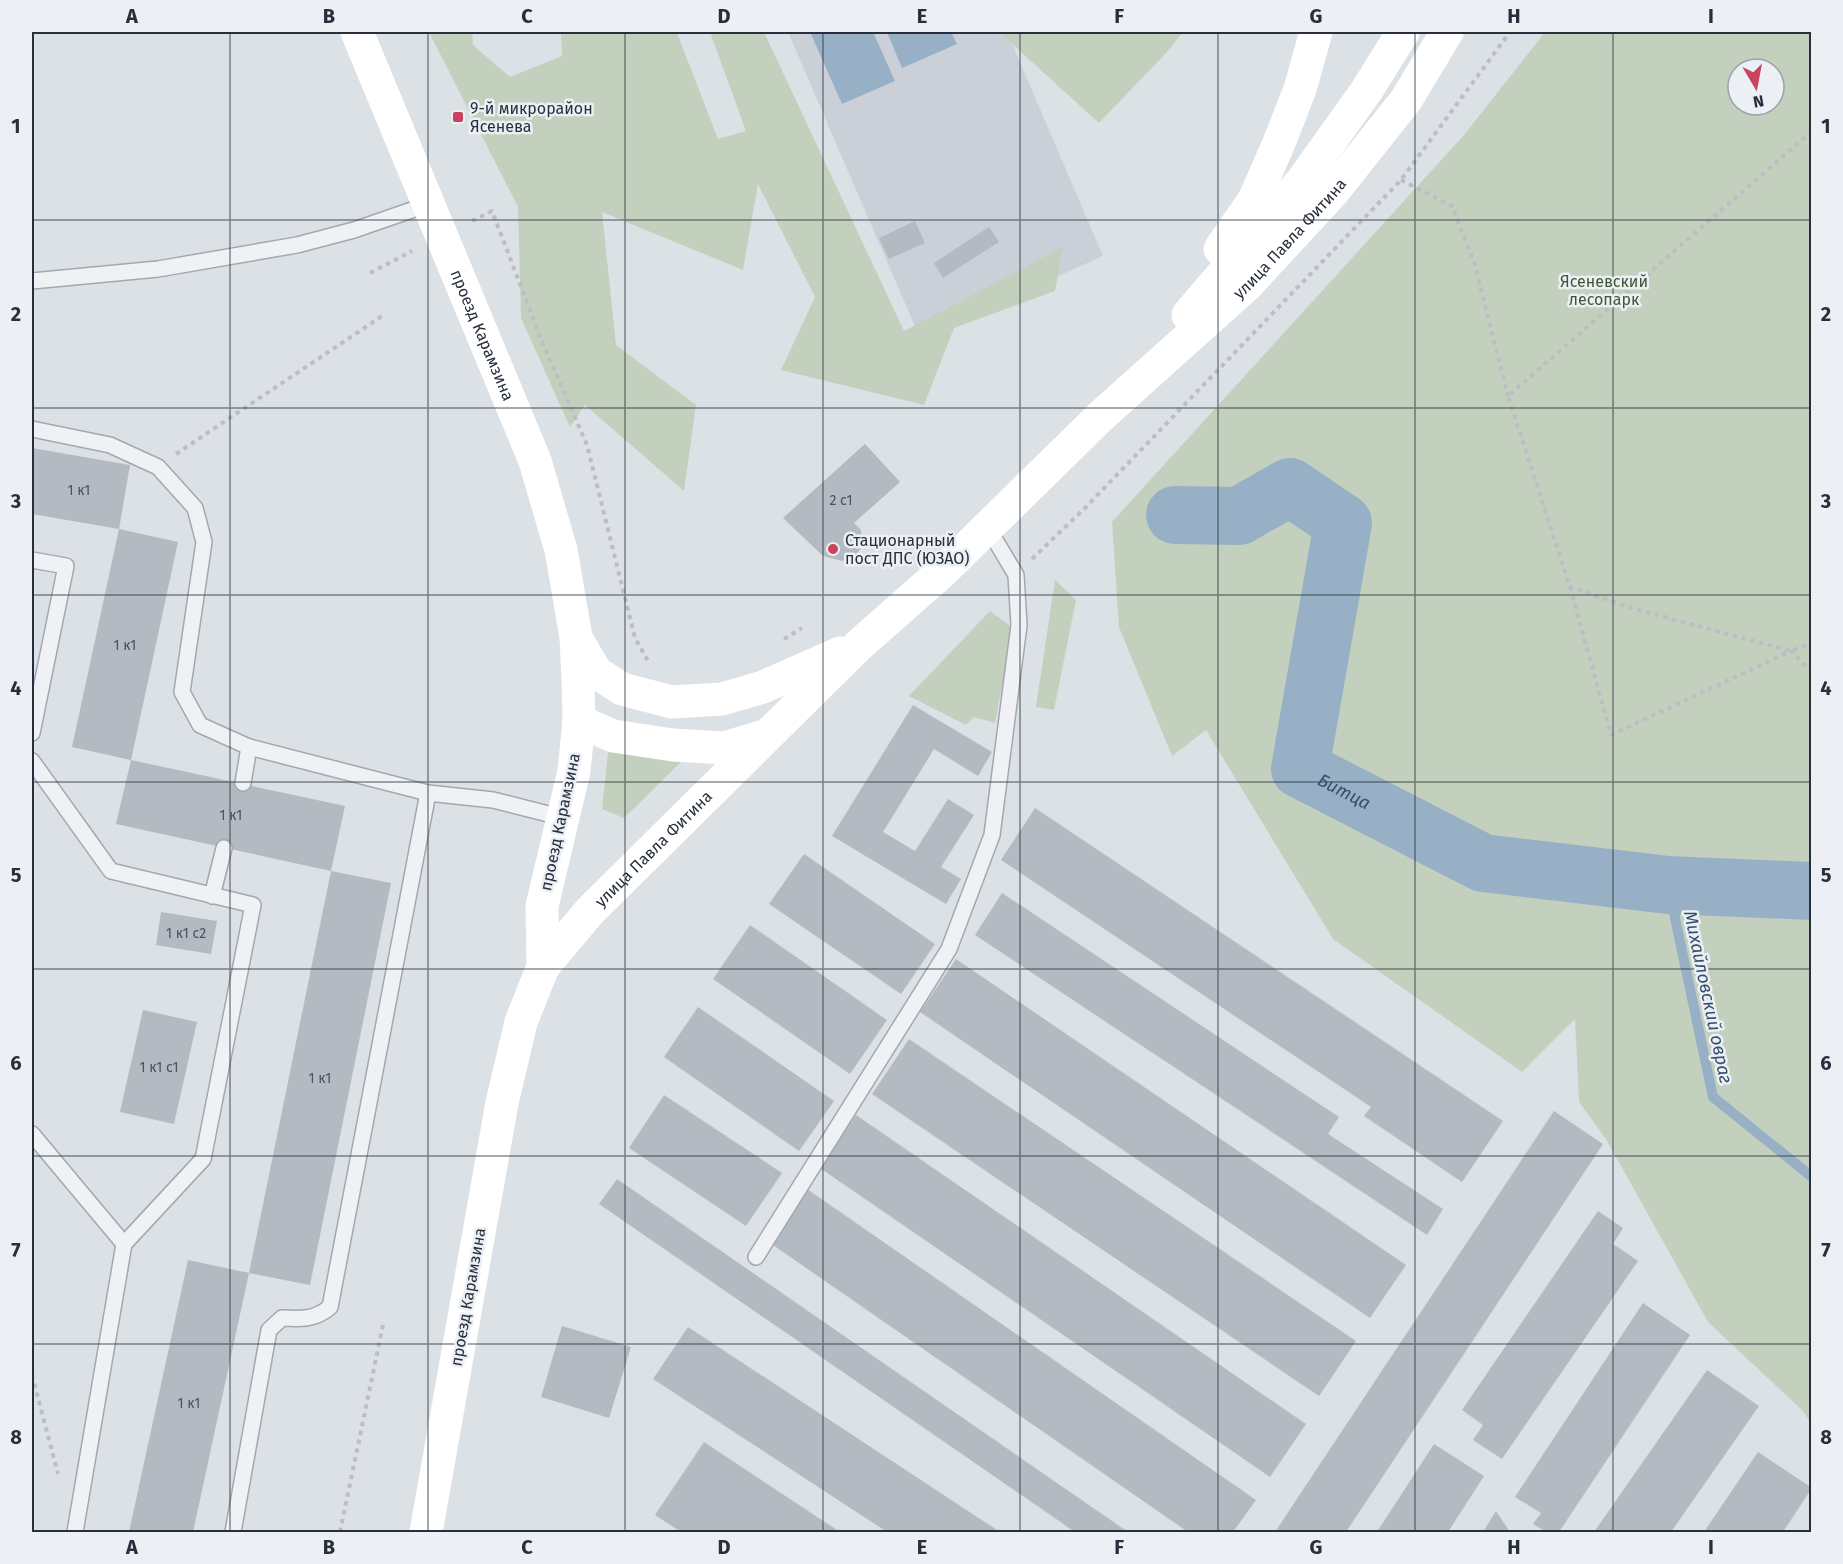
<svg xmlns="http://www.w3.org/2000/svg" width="1843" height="1564" viewBox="0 0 1843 1564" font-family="'Fira Sans',sans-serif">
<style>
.built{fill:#cbd0d8}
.green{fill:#c3d0be;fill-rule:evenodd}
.water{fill:#98b0c5}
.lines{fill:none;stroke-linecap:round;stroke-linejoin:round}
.stream{stroke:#98b0c5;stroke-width:10}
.river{stroke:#98b0c5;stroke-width:58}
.building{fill:#b4bac2}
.lane-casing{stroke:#a2a8b0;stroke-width:18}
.path{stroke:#bbbfc5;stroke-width:4;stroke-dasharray:4.5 4.5;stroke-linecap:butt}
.lane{stroke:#eff1f5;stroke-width:15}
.secondary{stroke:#fff;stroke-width:33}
.grid{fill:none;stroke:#272f3c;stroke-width:1.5;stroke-opacity:0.55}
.poi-dot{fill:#c9435e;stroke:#eceff4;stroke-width:2}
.labels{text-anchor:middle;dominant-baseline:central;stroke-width:5;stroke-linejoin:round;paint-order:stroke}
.number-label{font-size:14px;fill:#4a525e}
.poi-label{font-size:16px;fill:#272f3c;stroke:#eceff4;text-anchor:start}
.street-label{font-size:16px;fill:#272f3c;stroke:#eceff4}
.park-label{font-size:16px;fill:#3d5734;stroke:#eceff4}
.water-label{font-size:18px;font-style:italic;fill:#32506e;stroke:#eceff4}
.neatline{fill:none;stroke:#272f3c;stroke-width:2}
.grid-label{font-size:20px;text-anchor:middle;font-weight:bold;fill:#272f3c}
</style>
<rect width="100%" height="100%" fill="#dce1e6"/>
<path class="built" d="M788,32h219l96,224 -183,82z"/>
<g class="green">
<path d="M429,32h43l1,13 37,32 52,-21 -1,-24h114l2,1 41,106 28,-8 -36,-99h54l140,299 159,-84 -8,44 -101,37 -30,77 -143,-35 34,-73 -57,-113 -15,86 -141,-58 14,133 80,60 -12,86 -99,-86 -15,22 -49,-109 -3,-111z"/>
<path d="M999,32h184l-17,21 -67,70z"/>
<path d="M1545,32h266v1392l-8,-13 -95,-89 -102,-183 -27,-37 -4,-83 -53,53 -189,-133 -127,-209 -34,26 -53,-129 -7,-105 352,-387zM1738,69h36v36h-36z"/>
<path d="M1055,580l21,20 -22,110 -18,-3z"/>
<path d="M990,611l23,17 -18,95 -21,-6 -8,8 -57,-29z"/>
<path d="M621,744l69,9 -66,65 -22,-9 6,-56z"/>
</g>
<g class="water">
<path d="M810,32h63l22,49 -53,23z"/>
<path d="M887,32h64l6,12 -55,24z"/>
</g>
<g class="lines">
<path class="stream" d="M1668,885l45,212 99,80"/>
<path class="river" id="s1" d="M1175,515l64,1 51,-29 53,36 -43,246 183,94 185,22 144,6"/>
</g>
<g class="building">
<path d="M915,221l10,22 -36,16 -10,-21z"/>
<path d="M989,227l10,15 -56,36 -9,-15z"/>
<path d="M865,444l35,38 -46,41 7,7 1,14 -5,11 -15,6 -19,-5 -40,-38z"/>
<path d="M32,448l98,17 -11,64 -87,-15z"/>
<path d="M119,529l59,13 -47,218 -59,-13z"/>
<path d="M913,705l79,47 -14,24 -44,-27 -51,83 32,19 33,-52 26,16 -33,52 20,12 -15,25 -114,-68z"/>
<path d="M131,760l214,46 -14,65 60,12 -81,402 -61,-12 -56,259h-64l59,-272 61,13 82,-402 -215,-47z"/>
<path d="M1035,808l468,313 -41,61 -98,-66 7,-9 -370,-247z"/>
<path d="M804,854l131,90 -34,50 -132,-90z"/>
<path d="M1002,893l337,224 -11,17 115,75 -16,26 -452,-300z"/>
<path d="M161,912l56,9 -6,33 -55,-9z"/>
<path d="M750,925l137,95 -37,54 -137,-95z"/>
<path d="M956,959l450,306 -36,53 -450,-306z"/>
<path d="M698,1007l136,94 -35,50 -135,-94z"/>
<path d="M143,1010l54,12 -23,102 -54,-12z"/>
<path d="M909,1039l447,302 -37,55 -447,-302z"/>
<path d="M664,1095l118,78 -36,53 -117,-78z"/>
<path d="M1554,1111l49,33 -257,388h-71z"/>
<path d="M856,1115l450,309 -36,53 -450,-309z"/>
<path d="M617,1179l511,353h-53l-476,-328z"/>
<path d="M807,1189l449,311 -23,32h-45l-418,-289z"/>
<path d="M1598,1211l25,17 -10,16 25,17 -136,198 -29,-19 10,-15 -21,-15z"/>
<path d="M1643,1303l47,32 -131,197h-13l-13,-8 8,-11 -26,-16z"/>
<path d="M562,1326l69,21 -22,71 -68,-21z"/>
<path d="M688,1327l312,205h-113l-234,-153z"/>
<path d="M1707,1370l52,36 -88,126h-77z"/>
<path d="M704,1442l136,90h-159l-26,-17z"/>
<path d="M1434,1444l50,32 -36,56h-71z"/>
<path d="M1758,1452l54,36 -29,44h-79z"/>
<path d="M1496,1511l14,21h-27z"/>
</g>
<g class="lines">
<defs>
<g id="lane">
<path d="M32,281l126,-12 139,-24 57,-15 75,-26"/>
<path d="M32,429l78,16 48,22 37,41 9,34 -22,150 18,33 49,22 179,46 65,7 71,18"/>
<path d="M32,560l34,6 -34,167"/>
<path d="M32,761l79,110 142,34 -50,254 -79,85 -49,288"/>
<path d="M243,783l6,-36"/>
<path d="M212,896l12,-48"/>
<path d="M32,1134l92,110"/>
<path d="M756,1257l193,-308 43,-114 27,-210 -3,-50 -28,-47"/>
<path d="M233,1532l36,-202 13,-12c19,1 33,2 48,-11l98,-514"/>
</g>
</defs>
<use href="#lane" class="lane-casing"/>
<g class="path">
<path d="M1812,131l-304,265 62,191 65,22 156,42 21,-8"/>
<path d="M1401,180l51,26 23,59 33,131"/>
<path d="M472,221l20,-10 49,128 46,106 48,193 13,23"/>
<path d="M370,273l42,-22"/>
<path d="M176,454l209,-140"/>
<path d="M1032,559l53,-51 316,-328 109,-148"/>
<path d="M1570,587l41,148 180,-84 21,21"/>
<path d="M784,639l18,-11"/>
<path d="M32,1375l26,99"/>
<path d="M340,1532l43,-207"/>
</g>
<use href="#lane" class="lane"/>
<g class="secondary">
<path id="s2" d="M357,32l178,429 26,89 15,87 2,43 1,41 -5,50 -32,135 1,61 -22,55 -19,81 -76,429"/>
<path d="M1220,249l34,-49 25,-57 21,-54 16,-57"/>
<path d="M1188,315l114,-134 65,-91 36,-58"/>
<path d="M576,638l20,34 26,17 50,13 50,-3 41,-12 77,-34"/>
<path d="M579,721l34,15 60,9 51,3 40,-12"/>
<path id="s3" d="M543,967l47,-56 269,-266 84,-74 158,-155 145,-130 87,-94 73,-92 41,-68"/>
</g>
</g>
<path class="grid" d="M230,32v1500M428,32v1500M625,32v1500M823,32v1500M1020,32v1500M1218,32v1500M1415,32v1500M1613,32v1500M32,220h1780M32,408h1780M32,595h1780M32,782h1780M32,969h1780M32,1156h1780M32,1344h1780"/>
<g class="poi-dot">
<rect x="452" y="111" width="12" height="12" rx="3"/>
<circle cx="833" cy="549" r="6"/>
</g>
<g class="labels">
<g class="number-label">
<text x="79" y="490">1 к1</text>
<text x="841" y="500">2 с1</text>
<text x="125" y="645">1 к1</text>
<text x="231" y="815">1 к1</text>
<text x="186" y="933">1 к1 с2</text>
<text x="159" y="1067">1 к1 с1</text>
<text x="320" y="1078">1 к1</text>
<text x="189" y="1403">1 к1</text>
</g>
<g class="poi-label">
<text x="470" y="108">9-й микрорайон<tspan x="470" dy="18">Ясенева</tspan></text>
<text x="845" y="540">Стационарный<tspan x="845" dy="18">пост ДПС (ЮЗАО)</tspan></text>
</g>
<g class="street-label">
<text stroke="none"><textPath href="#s3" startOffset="1044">улица Павла Фитина</textPath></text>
<text stroke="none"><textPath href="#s2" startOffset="328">проезд Карамзина</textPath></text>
<text transform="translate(560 822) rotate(-78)">проезд Карамзина</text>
<text stroke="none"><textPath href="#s3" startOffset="162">улица Павла Фитина</textPath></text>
<text transform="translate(468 1297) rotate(-80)">проезд Карамзина</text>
</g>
<g class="park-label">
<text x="1604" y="281">Ясеневский<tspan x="1604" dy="18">лесопарк</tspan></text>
</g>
<g class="water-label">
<text stroke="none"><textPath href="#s1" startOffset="486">Битца</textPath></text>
<text transform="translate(1708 997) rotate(78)">Михайловский овраг</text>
</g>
</g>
<rect width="1843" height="1564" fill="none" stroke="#eceff4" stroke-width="66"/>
<g transform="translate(1756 87) rotate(170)"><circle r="28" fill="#eceff4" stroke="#9da2aa" stroke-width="1.5"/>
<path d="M0-4.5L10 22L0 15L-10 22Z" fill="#c9435e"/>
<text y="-9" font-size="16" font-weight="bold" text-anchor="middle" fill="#272f3c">N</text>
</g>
<rect x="33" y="33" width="1777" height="1498" class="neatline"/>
<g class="grid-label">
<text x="132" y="23">A</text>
<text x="329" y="23">B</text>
<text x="527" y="23">C</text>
<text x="724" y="23">D</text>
<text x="922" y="23">E</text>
<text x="1119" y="23">F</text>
<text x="1316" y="23">G</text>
<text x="1514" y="23">H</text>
<text x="1711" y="23">I</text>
<text x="16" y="133">1</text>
<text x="1826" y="133">1</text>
<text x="16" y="321">2</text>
<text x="1826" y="321">2</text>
<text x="16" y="508">3</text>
<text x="1826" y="508">3</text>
<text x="16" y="695">4</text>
<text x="1826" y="695">4</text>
<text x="16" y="882">5</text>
<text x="1826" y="882">5</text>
<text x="16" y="1070">6</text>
<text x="1826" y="1070">6</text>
<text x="16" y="1257">7</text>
<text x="1826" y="1257">7</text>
<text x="16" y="1444">8</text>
<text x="1826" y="1444">8</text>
<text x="132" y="1554">A</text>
<text x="329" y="1554">B</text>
<text x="527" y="1554">C</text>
<text x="724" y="1554">D</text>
<text x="922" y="1554">E</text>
<text x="1119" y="1554">F</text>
<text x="1316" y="1554">G</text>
<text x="1514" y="1554">H</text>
<text x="1711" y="1554">I</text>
</g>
</svg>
